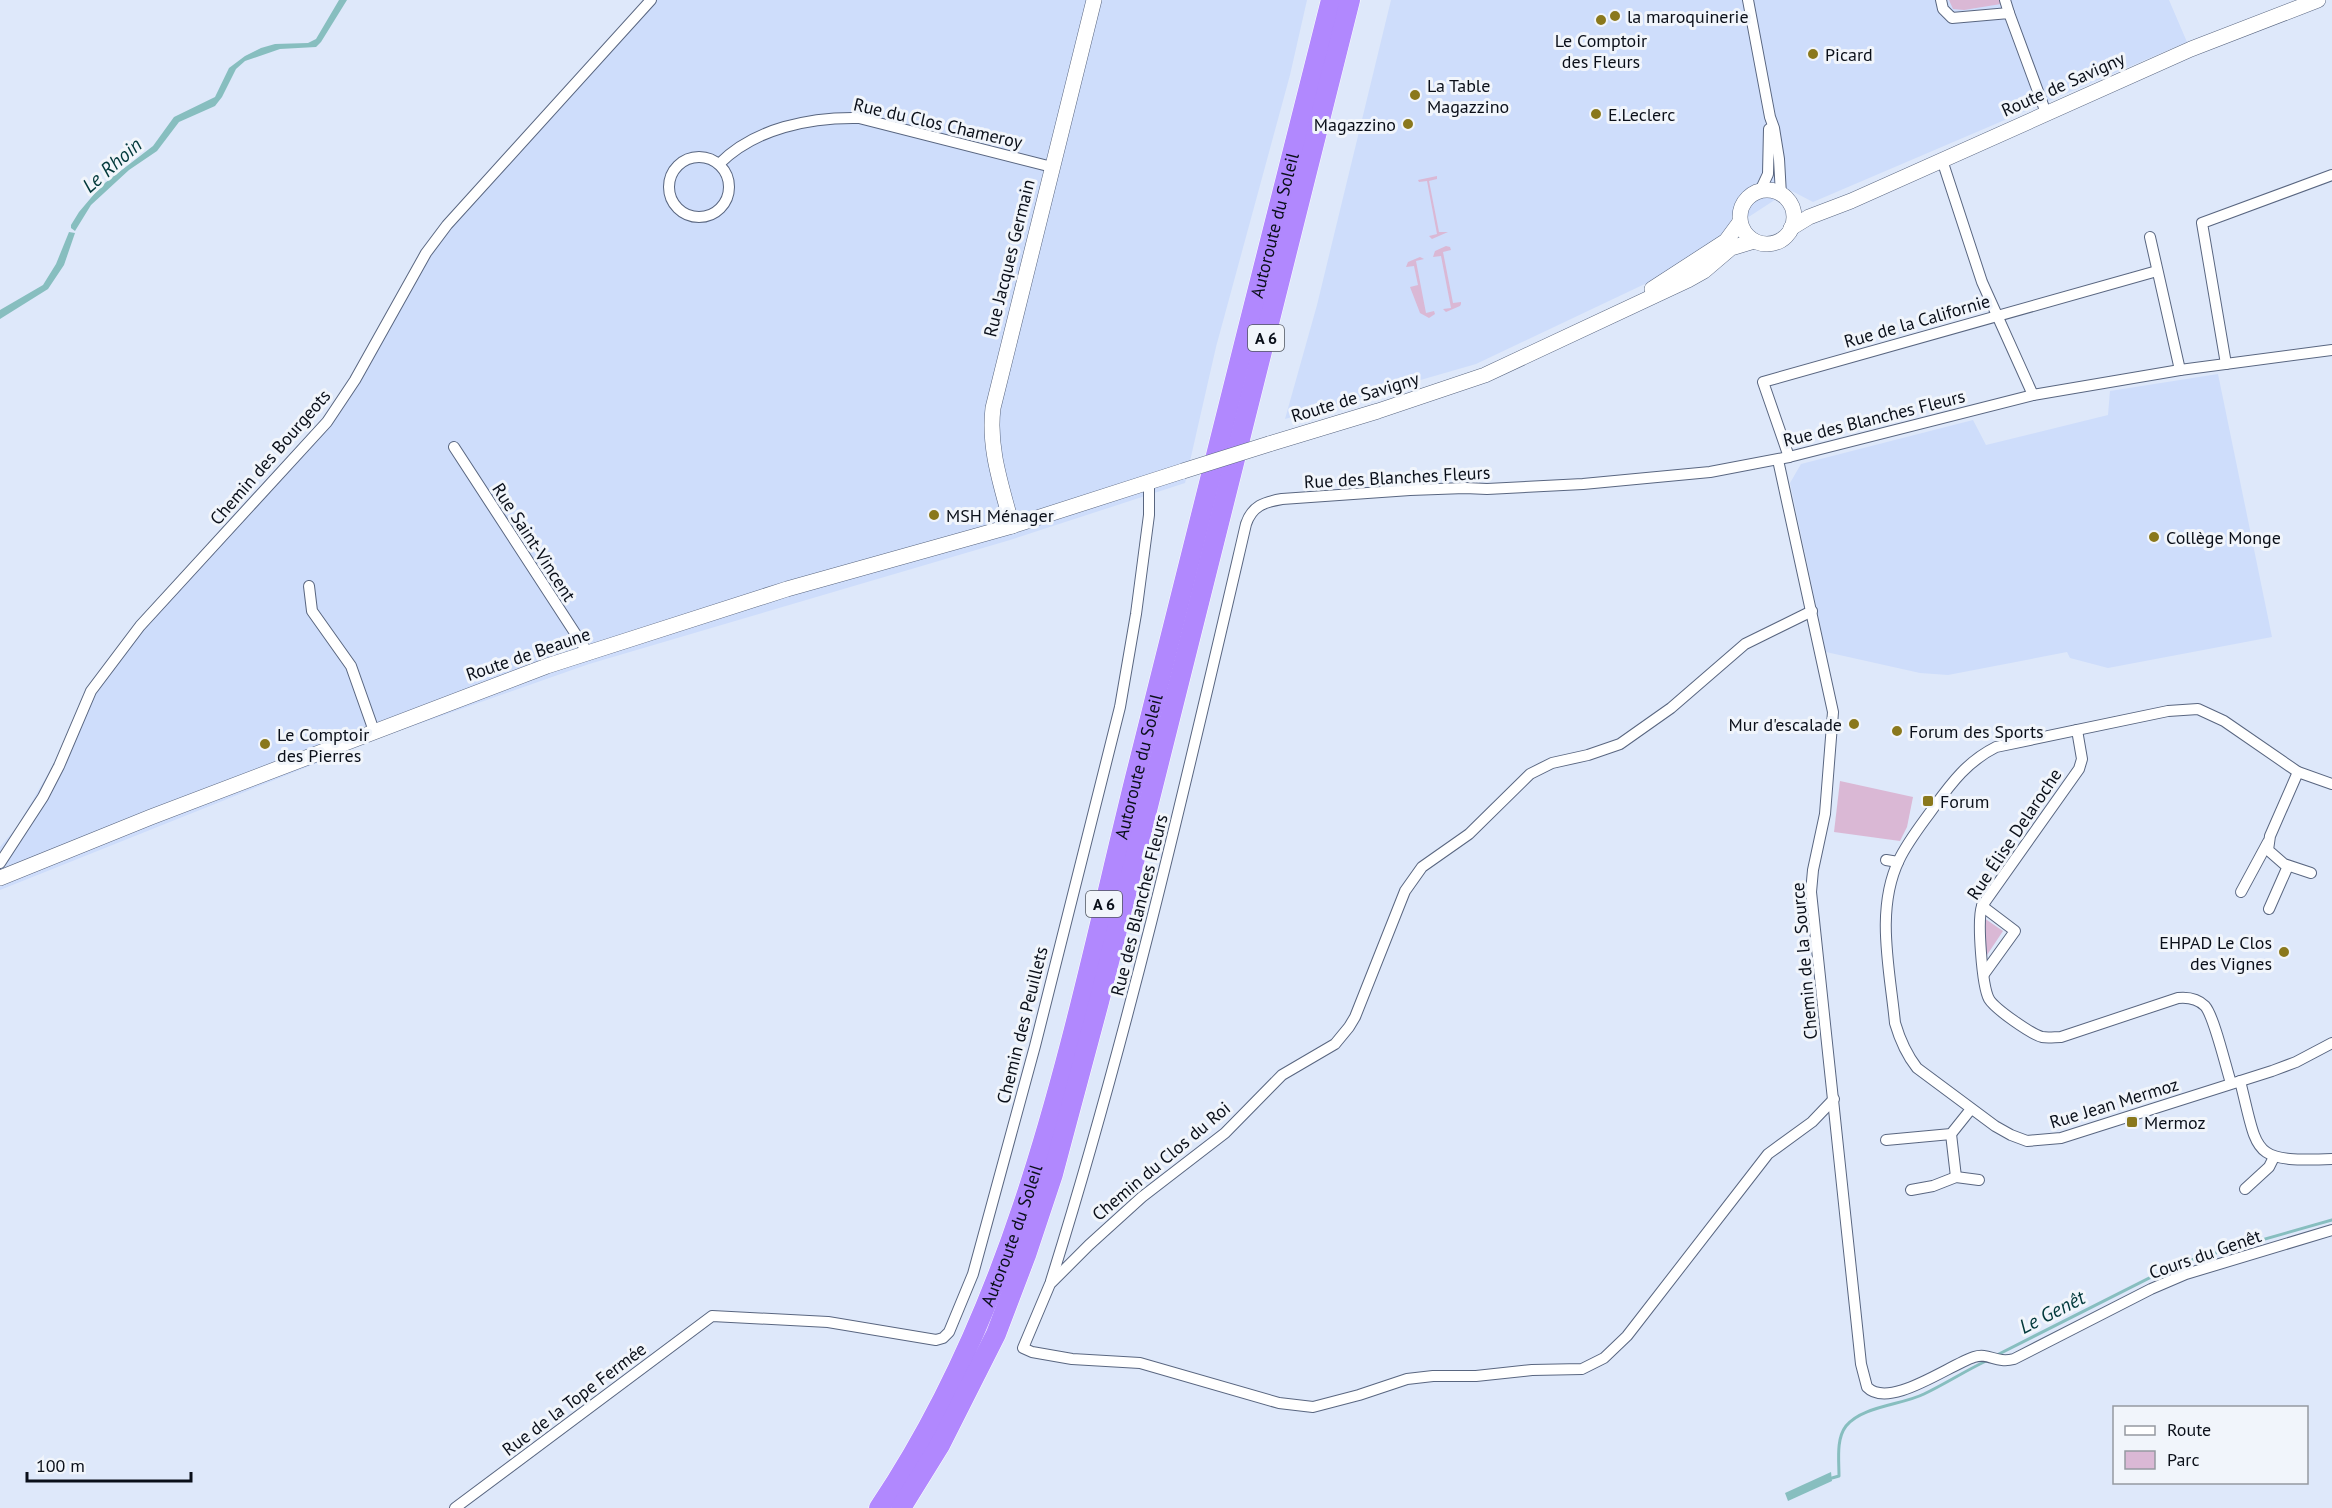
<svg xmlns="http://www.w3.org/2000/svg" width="2332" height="1508" viewBox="0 0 2332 1508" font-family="'PT Sans',sans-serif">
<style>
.built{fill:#ceddfb}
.green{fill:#dab8d5}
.water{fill:#87bebf}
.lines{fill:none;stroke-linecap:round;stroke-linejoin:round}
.stream{stroke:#87bebf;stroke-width:3}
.street-casing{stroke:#596680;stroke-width:12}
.secondary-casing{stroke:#596680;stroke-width:16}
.highway-casing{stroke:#fff;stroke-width:21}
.street{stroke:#fff;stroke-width:10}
.secondary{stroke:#fff;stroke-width:15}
.highway{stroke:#b188fe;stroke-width:20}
.secondary-bridge-casing{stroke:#596680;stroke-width:16;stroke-linecap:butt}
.secondary-bridge{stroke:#fff;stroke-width:15}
.poi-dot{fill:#8a781c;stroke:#f1f5fb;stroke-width:2}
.labels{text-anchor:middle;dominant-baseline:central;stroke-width:6;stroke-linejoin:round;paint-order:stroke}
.shield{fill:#f1f5fb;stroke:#4f545d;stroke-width:1.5}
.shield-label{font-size:16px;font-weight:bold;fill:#0a0f19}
.poi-label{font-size:18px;fill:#0a0f19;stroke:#f1f5fb;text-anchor:start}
.street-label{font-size:18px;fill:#0a0f19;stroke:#f1f5fb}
.water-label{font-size:20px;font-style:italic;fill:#01383a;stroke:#f1f5fb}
</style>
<rect width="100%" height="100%" fill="#dee8fa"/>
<g class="built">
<path d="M646,0h661l-17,75 -74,272 -31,136 -175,57 -421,124 -207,73 -382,153v-43l17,-20 42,-72 32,-73 228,-251 31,-50 76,-135z"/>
<path d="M1391,0h778l18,42 -374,160 -23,-12 -141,92 -173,82 -191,55 32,-114z"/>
<path d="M2218,374l54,263 -164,31 -38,-10 -3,-6 -119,23 -28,-2 -94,-21 -36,-169 11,-19 172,-44 13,25 122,-30 2,-24z"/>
</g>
<g class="green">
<path d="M1949,0h51l1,4 -37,6 -11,-1z"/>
<path d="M1437,176v3l-8,2 10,51h9l-16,7 -3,-3 8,-2 -10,-53 -8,1 -1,-2z"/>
<path d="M1446,246l4,1 1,3 -8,2 10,51 8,-1v2l-1,2 -14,6 -3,-3 8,-1 -10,-52 -8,1 2,-6z"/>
<path d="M1420,257l4,2 -8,2 10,52 8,-2 1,3 -6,4 -9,-5 -10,-26 8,-2 -4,-19 -8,1 2,-5z"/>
<path d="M1840,781l73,16 -6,30 -7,14 -66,-9z"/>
<path d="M1984,918l19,13 -16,24h-1z"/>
</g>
<g class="water">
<path d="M339,0h8l-26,42 -5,5 -36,2 -35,12 -9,8 -14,28 -7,9 -36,16 -22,29 -28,19 -38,35 -16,26 -4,-3v-3l8,-13 22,-26 52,-40 21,-29 41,-20 14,-29 16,-12 16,-8 14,-4 33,-1 8,-4z"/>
<path d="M69,232l6,1 -11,32 -16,24 -48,30v-9l43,-25 13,-21z"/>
<path d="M1831,1472l1,9 -44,20 -3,-8z"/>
</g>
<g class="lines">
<g class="stream">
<path d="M1997,1355l180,-91 155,-44"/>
<path d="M1832,1478l7,-2c0,-16 -3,-37 7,-50 16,-20 56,-21 78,-32 21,-10 41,-23 62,-33"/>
</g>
<defs>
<g id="street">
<path d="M1748,0l22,117 4,11 5,31 2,36"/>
<path d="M1941,0l2,9 9,9 57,-5 37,100"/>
<path d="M2005,0l4,13"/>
<circle cx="699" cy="187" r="30"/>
<path d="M1942,160l40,122 51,113"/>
<path d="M719,164c36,-36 91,-47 140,-46l193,49"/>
<path d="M1760,191l8,-17 1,-45"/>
<path d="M2150,237l30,133"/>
<path d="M2226,364l-24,-141 130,-48"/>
<path d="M454,447l134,206"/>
<path d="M1789,457l-26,-75 394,-111"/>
<path d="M1778,460l55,252 -8,102 -12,56 -2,22 50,472 6,23c22,23 82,-22 107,-30 15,-5 22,7 40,2l137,-70 35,-15 146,-44"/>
<path d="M309,586l3,25 39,55 23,65"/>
<path d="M1812,611l-67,33 -74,64 -51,36 -32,11 -36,8 -22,11 -61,60 -47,33 -17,24 -50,126 -6,10 -14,17 -53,31 -57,58 -83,64 -53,48 -39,39 -27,64 9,4 40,7 68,4 139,40 34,4 46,-12 48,-16 26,-3h43l56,-6 50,-1 22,-11 23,-22 141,-182 44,-32 22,-23"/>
<path d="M2077,730l5,29 -3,10 -97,137c-5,14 0,80 7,93 6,10 42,35 53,38 6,1 13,0 19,0l117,-39c10,-1 20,1 27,8 9,10 21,62 26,77"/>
<path d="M2298,772l-28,64 -2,14 16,14 27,9"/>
<path d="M2332,784l-34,-12 -74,-51 -26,-12 -30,2 -172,36c-28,14 -44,35 -62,60 -12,17 -26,34 -35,53 -24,50 -9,110 -4,163 5,17 11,31 22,45l78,58 16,9 16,6 34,-3 211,-67 24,-9 36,-19"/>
<path d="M1886,860l12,2"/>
<path d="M0,863l43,-66 16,-31 32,-75 49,-65 187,-204 28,-42 71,-127 21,-28 204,-225"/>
<path d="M2241,892l27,-50"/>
<path d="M1982,906l33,25 -31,43"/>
<path d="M2269,909l19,-43"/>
<path d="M2240,1081c19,74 10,81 92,78"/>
<path d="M1951,1134l5,43"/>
<path d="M1886,1140l65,-6 20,-25"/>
<path d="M2245,1189l24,-22 5,-10"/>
<path d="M1911,1190l22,-4 23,-9 23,3"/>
<path d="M1051,1281c78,-249 136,-503 195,-757 6,-18 18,-22 36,-25l128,-9 55,-2 22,1 96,-5 127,-12 79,-15 244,-62 147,-25 152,-20"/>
<path d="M455,1508l257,-192 116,6 108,18 7,-2 6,-6 24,-58 62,-228 71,-283 14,-56 16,-93 13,-99v-32"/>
</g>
<g id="secondary">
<circle cx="1767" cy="217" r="27"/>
<path d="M1791,228l18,-11 42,-16 340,-152 127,-49"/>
<path d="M1652,289l74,-48 14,-19"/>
<path d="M1269,444l109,-33 107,-36 203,-95 16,-9 27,-23 23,-7"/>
<path d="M1012,526c-10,-39 -24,-77 -19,-118l101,-408"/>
<path d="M0,878l151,-61 396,-151 240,-77 225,-63 171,-55"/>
</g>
<g id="highway">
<path id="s1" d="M879,1508c147,-218 194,-479 256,-730 65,-259 130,-519 196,-778"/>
<path d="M901,1508l39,-63 56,-111 30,-79 27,-81 46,-172 251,-1002"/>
</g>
</defs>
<use href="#street" class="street-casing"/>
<use href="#secondary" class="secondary-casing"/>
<use href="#highway" class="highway-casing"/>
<use href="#street" class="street"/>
<use href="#secondary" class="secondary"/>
<use href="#highway" class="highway"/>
<defs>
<path id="secondary-bridge" d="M1183,471l86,-27"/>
</defs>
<use href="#secondary-bridge" class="secondary-bridge-casing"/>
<use href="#secondary-bridge" class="secondary-bridge"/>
</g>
<g class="poi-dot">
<circle cx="1615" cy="16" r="6"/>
<circle cx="1601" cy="20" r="6"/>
<circle cx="1813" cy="54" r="6"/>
<circle cx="1415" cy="95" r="6"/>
<circle cx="1596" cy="114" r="6"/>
<circle cx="1408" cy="124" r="6"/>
<circle cx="934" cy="515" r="6"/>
<circle cx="2154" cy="537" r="6"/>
<circle cx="1854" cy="724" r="6"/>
<circle cx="1897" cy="731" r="6"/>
<circle cx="265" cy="744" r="6"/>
<rect x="1922" y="795" width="12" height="12" rx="3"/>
<circle cx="2284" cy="952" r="6"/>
<rect x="2126" y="1116" width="12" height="12" rx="3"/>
</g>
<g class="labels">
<g class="shield">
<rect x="1248" y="325" width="36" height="26" rx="4.5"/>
<rect x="1086" y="891" width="36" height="26" rx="4.5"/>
</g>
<g class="shield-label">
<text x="1266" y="338">A 6</text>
<text x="1104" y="904">A 6</text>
</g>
<g class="poi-label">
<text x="1627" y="16">la maroquinerie</text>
<text x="1601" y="40" text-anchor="middle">Le Comptoir<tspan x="1601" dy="21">des Fleurs</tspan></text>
<text x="1825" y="54">Picard</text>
<text x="1427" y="85">La Table<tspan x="1427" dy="21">Magazzino</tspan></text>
<text x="1608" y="114">E.Leclerc</text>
<text x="1396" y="124" text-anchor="end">Magazzino</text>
<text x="946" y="515">MSH Ménager</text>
<text x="2166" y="537">Collège Monge</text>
<text x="1842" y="724" text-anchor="end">Mur d'escalade</text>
<text x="1909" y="731">Forum des Sports</text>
<text x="277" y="734">Le Comptoir<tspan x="277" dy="21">des Pierres</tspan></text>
<text x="1940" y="801">Forum</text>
<text x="2272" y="942" text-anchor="end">EHPAD Le Clos<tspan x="2272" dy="21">des Vignes</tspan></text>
<text x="2144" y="1122">Mermoz</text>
</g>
<g class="street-label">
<text transform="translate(2063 84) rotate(-24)">Route de Savigny</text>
<text transform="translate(938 123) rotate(13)">Rue du Clos Chameroy</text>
<text stroke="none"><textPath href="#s1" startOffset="1348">Autoroute du Soleil</textPath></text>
<text transform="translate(1009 258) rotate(-76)">Rue Jacques Germain</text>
<text transform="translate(1917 321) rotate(-16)">Rue de la Californie</text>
<text transform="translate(1355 397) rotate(-17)">Route de Savigny</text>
<text transform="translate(1874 418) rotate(-14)">Rue des Blanches Fleurs</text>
<text transform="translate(270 457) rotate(-49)">Chemin des Bourgeots</text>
<text transform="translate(1397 477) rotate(-3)">Rue des Blanches Fleurs</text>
<text transform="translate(534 542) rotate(57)">Rue Saint-Vincent</text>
<text transform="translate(528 654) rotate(-19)">Route de Beaune</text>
<text stroke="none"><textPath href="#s1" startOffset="790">Autoroute du Soleil</textPath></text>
<text transform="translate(2014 834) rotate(-56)">Rue Élise Delaroche</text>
<text transform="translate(1139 905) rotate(-76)">Rue des Blanches Fleurs</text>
<text transform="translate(1804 961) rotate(-95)">Chemin de la Source</text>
<text transform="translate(1022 1025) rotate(-76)">Chemin des Peuillets</text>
<text transform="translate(2114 1103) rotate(-17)">Rue Jean Mermoz</text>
<text transform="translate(1161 1161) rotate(-40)">Chemin du Clos du Roi</text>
<text stroke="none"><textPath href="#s1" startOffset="304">Autoroute du Soleil</textPath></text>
<text transform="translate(2205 1254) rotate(-19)">Cours du Genêt</text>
<text transform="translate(574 1399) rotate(-37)">Rue de la Tope Fermée</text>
</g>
<g class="water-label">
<text transform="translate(112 165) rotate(-41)">Le Rhoin</text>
<text transform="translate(2052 1312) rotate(-27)">Le Genêt</text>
</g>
</g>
<rect x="2113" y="1406" width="195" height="78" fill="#f1f5fb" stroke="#9599a1" stroke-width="1.5"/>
<rect x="2125" y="1426" width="30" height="9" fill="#ffffff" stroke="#9599a1" stroke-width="1.5"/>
<text x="2167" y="1436" font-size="18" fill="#0a0f19">Route</text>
<rect x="2125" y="1451" width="30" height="18" fill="#dab8d5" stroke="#9599a1" stroke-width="1.5"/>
<text x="2167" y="1466" font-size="18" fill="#0a0f19">Parc</text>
<path d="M27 1472v9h164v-9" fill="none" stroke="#0a0f19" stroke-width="3"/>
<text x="36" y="1472" font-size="18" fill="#0a0f19" stroke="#f1f5fb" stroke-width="4.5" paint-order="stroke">100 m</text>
</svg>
